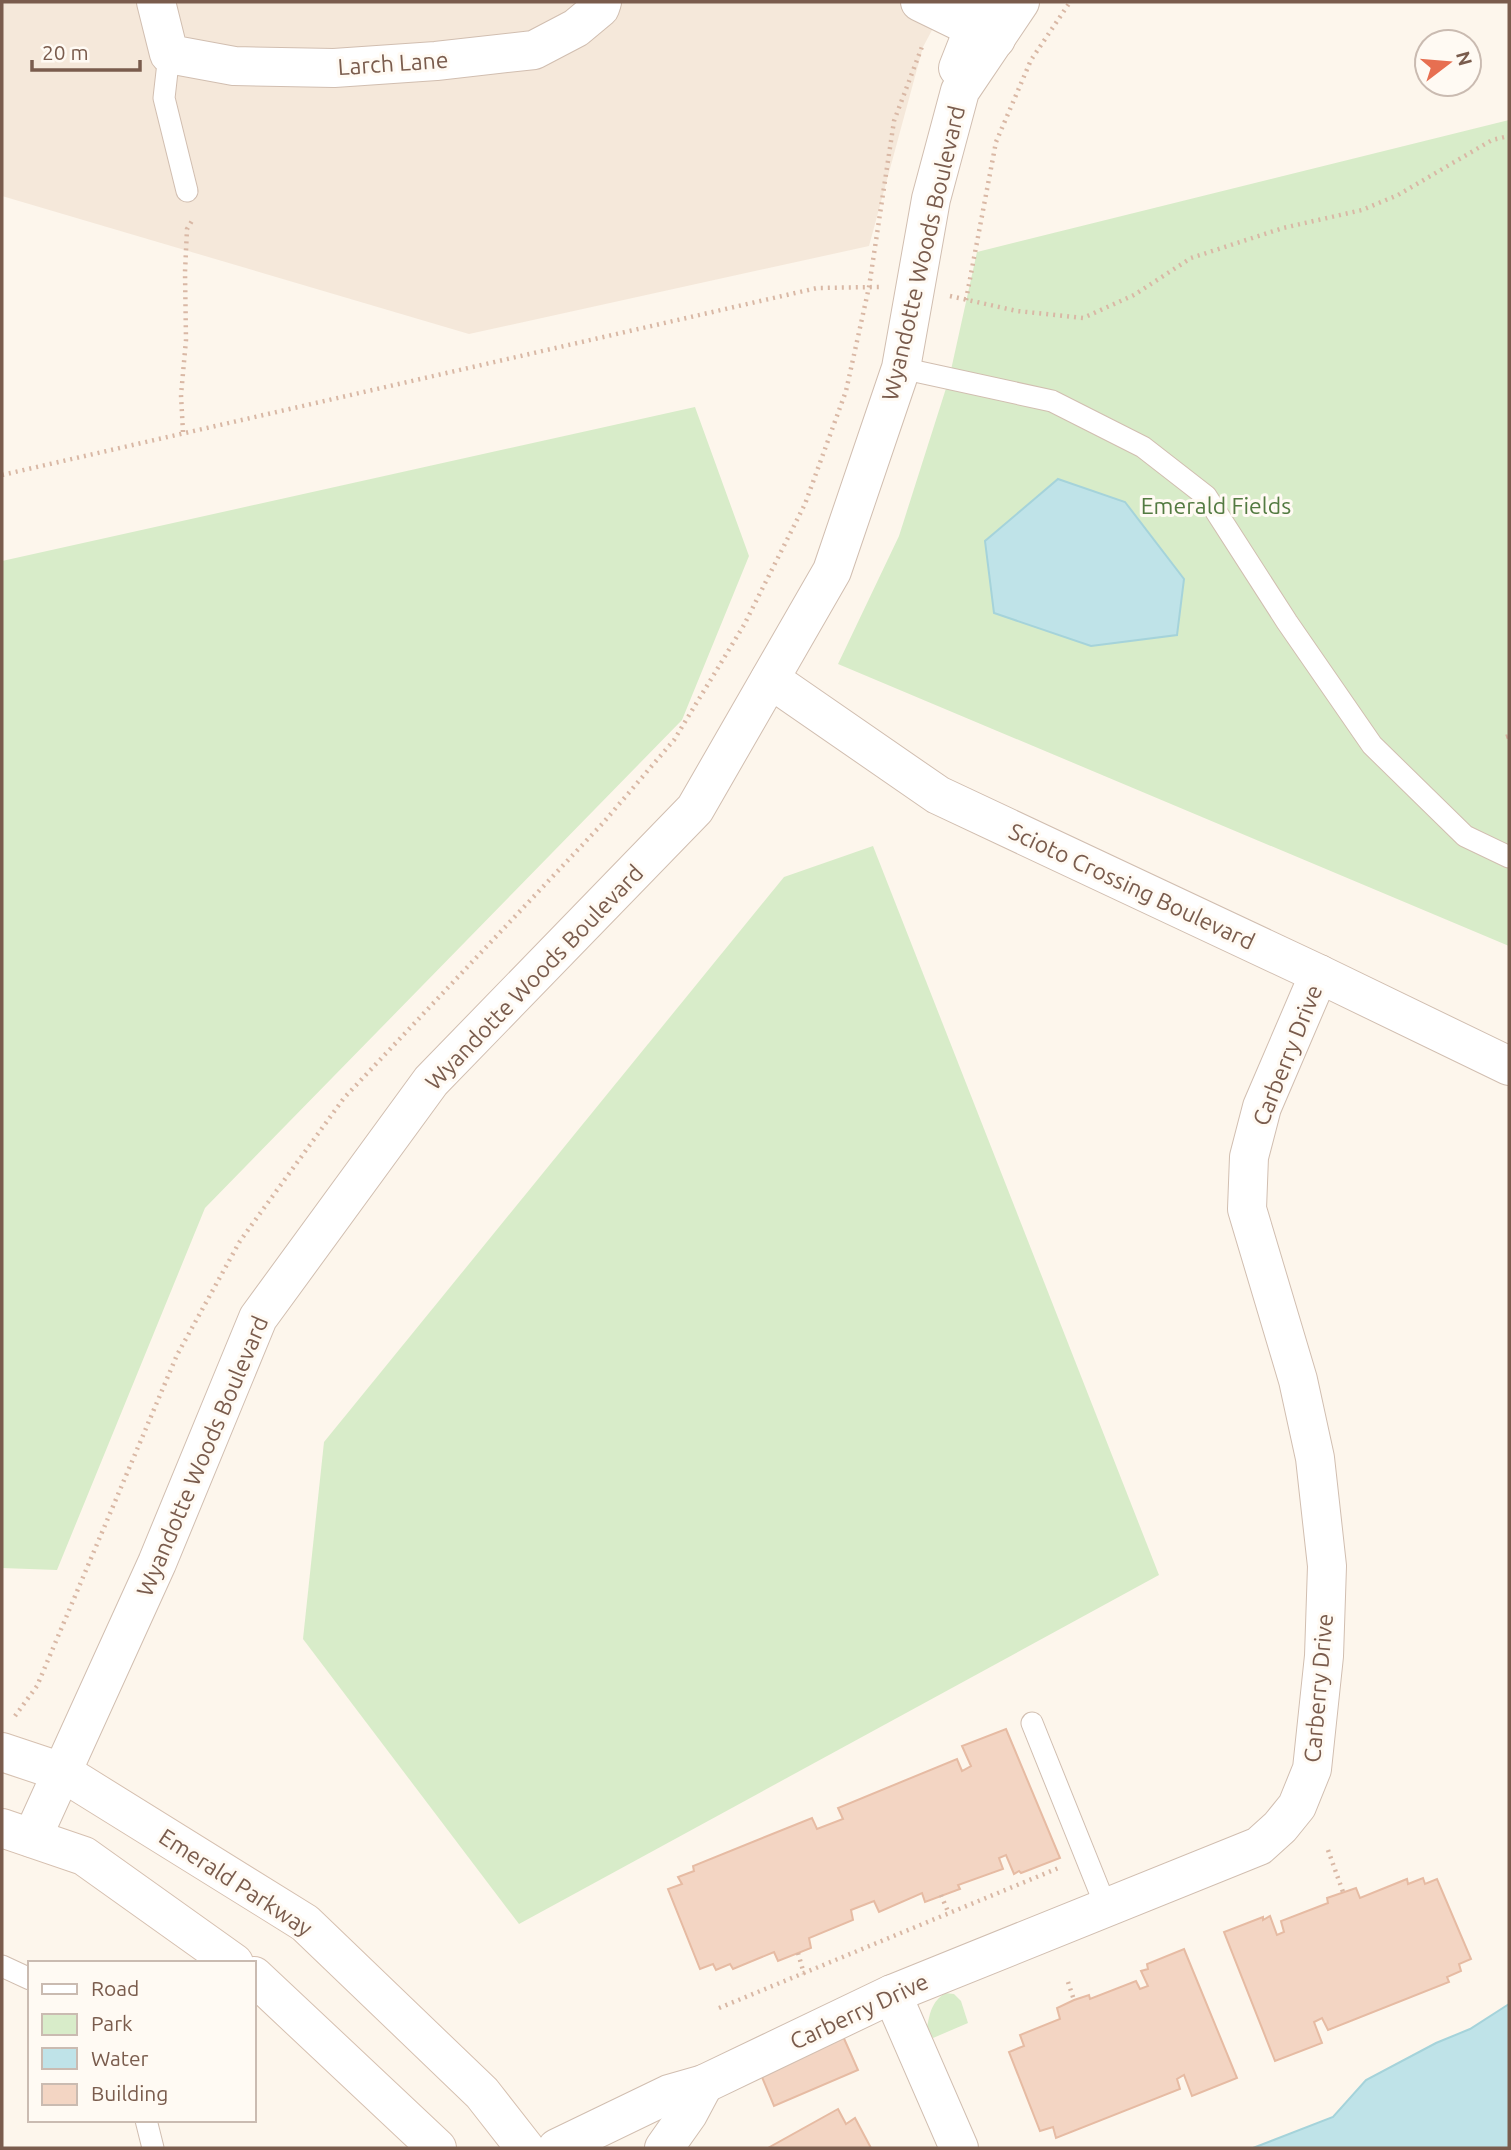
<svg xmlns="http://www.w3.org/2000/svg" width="1511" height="2150" viewBox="0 0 1511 2150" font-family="Ubuntu,sans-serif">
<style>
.residential{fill:#f5e8da}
.green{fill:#d8ecc9}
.water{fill:#bfe3e8;stroke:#a5d3da;stroke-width:2}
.building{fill:#f3d5c3;stroke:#e6bba3;stroke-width:2}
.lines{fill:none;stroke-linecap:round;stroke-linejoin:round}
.lane-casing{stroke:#d1beb0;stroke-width:23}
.street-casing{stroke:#d1beb0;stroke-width:40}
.secondary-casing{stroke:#d6c0b0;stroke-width:40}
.path{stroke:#d9b8a5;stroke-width:4.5;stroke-dasharray:2 5;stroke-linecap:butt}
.lane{stroke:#fff;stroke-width:21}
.street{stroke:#fff;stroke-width:38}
.secondary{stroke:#fff;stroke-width:38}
.labels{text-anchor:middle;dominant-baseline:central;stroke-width:6;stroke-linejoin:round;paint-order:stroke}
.street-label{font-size:23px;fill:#7a5c4d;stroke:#fffaf3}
.park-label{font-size:23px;fill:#537a41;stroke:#fffaf3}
</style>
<rect width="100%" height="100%" fill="#fdf6ec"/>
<path class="residential" d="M2,2h945l-24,45 -54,199 -400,88 -467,-138z"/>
<g class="green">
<path d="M1509,120v826l-671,-282 61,-128 50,-157 28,-127z"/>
<path d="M695,407l54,149 -67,164 -477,488 -148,362 -55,-2v-1007z"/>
<path d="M873,846l286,729 -640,349 -216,-285 21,-197 460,-565z"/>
<path d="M945,1993l9,1 7,7 7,22 -35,15 -6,-11c3,-15 5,-25 18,-34z"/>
</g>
<g class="water">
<path d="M1058,479l67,23 59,77 -7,56 -86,11 -97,-33 -9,-72z"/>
<path d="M1509,2004v144h-256l80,-31 33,-37 70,-37 34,-14z"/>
</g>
<g class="building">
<path d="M1006,1729l54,129 -39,15 -2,-2 -5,3 -8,-19 -7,3 4,11 -45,16 2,4 -35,13 -3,-9 -43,19 -5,-11 -23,9 2,10 -44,18 2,10 -33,13 -4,-9 -41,17 -3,-5 -14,6 -3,-6 -13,5 -32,-80 14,-5 -4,-7 16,-6 -1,-5 119,-48 5,11 26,-10 -5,-11 119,-49 5,12 9,-5 -9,-20z"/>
<path d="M1423,1878l2,6 12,-5 34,80 -12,5 2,7 -14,6 2,5 -121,48 -6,-12 -8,4 8,21 -47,18 -51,-129 39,-15v3l7,-4 7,19 7,-3 -3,-11 47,-18 -1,-5 29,-10 4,10 47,-19 1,5z"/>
<path d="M1184,1949l53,129 -45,18 -8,-21 -7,4 3,10 -124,49 -3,-11 -13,4 -31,-79 15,-6 -4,-11 40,-16 -3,-11 17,-8 15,-5 1,4 46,-18 4,8 8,-3 -7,-15 7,-2 -1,-5z"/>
<path d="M842,2034l16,36 -84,36 -15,-36z"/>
<path d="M838,2109l8,15 9,-6 16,30h-103z"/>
</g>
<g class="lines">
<defs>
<g id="lane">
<path d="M169,54l-5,44 23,93"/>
<path d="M901,368l151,33 91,46 63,49 81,126 85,123 93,91 44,21"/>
<path d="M1032,1723l74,184"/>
<path d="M2,1966l28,13"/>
<path d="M146,2120l7,28"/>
</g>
<g id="street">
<path d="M156,2l13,52 65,12 100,2 102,-7 98,-11 42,-22 24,-20 2,-6"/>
<path d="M920,2l76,37"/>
<path d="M958,68l26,-66"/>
<path d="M770,679l168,116 381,179 190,92"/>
<path d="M32,1838l125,-275 101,-245 173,-237 264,-272 137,-238 69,-203 30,-169 29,-108 60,-89"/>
<path d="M892,1994l67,154"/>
<path d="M557,2148l112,-54 35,-10 188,-90 367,-148 21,-19 17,-21 15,-37 12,-113 3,-90 -12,-108 -17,-78 -51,-171 2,-52 13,-50 57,-133"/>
<path d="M664,2148l24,-34 16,-30"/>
</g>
<g id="secondary">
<path d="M2,1752l60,20 243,151 177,170 43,55"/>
<path d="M2,1828l82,28 150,107"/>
<path d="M254,1976l183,172"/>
</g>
</defs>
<use href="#lane" class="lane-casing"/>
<use href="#street" class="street-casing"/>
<use href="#secondary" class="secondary-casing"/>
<g class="path">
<path d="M950,296l67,15 66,7 51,-23 57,-37 92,-30 79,-18 36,-15 94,-55 17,-4"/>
<path d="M966,300l30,-158 35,-82 39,-58"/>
<path d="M183,432l-2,-37 5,-55 -1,-68 2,-43 6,-10"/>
<path d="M2,475l815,-187 62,-1"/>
<path d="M1506,737l3,-1"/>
<path d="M15,1716l22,-30 140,-331 63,-114 104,-143 259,-275 71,-83 70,-115 61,-121 41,-113 23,-104 25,-166 29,-77"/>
<path d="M1328,1850l15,42"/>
<path d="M941,1895l8,19"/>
<path d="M798,1953l6,21"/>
<path d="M1068,1982l6,18"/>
<path d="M719,2008l342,-141"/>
</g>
<use href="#lane" class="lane"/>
<use href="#street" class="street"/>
<use href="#secondary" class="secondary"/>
</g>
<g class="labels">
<g class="street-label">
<text transform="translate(393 63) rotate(-4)">Larch Lane</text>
<text transform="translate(923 253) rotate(-77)">Wyandotte Woods Boulevard</text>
<text transform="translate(1132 886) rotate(25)">Scioto Crossing Boulevard</text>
<text transform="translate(534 977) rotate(-46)">Wyandotte Woods Boulevard</text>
<text transform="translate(1287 1055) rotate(-68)">Carberry Drive</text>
<text transform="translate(202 1456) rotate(-67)">Wyandotte Woods Boulevard</text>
<text transform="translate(1318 1688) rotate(-85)">Carberry Drive</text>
<text transform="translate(236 1882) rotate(33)">Emerald Parkway</text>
<text transform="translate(859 2011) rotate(-25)">Carberry Drive</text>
</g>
<g class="park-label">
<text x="1216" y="505">Emerald Fields</text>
</g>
</g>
<rect width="1511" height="2150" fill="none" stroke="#7a5c4d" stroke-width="7"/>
<rect x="28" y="1961" width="228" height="161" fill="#fffaf3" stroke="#cabbb1" stroke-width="2"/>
<rect x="42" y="1984" width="35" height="10" fill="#ffffff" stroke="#cabbb1" stroke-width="2"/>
<text x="91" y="1996" font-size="21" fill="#7a5c4d">Road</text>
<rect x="42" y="2014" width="35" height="21" fill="#d8ecc9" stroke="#cabbb1" stroke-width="2"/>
<text x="91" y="2031" font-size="21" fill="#7a5c4d">Park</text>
<rect x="42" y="2048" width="35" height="21" fill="#bfe3e8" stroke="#cabbb1" stroke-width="2"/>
<text x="91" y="2066" font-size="21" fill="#7a5c4d">Water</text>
<rect x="42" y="2084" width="35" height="21" fill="#f3d5c3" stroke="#cabbb1" stroke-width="2"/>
<text x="91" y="2101" font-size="21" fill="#7a5c4d">Building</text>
<g transform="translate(1448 63) rotate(74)"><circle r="33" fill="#fffaf3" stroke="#cabbb1" stroke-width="2"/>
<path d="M0-5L12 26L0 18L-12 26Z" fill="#e76f51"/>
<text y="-10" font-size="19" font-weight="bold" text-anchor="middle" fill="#7a5c4d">N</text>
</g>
<path d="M32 60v10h108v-10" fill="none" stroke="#7a5c4d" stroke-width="3.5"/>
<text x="42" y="60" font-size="21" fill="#7a5c4d" stroke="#fffaf3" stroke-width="5" paint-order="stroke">20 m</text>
</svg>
